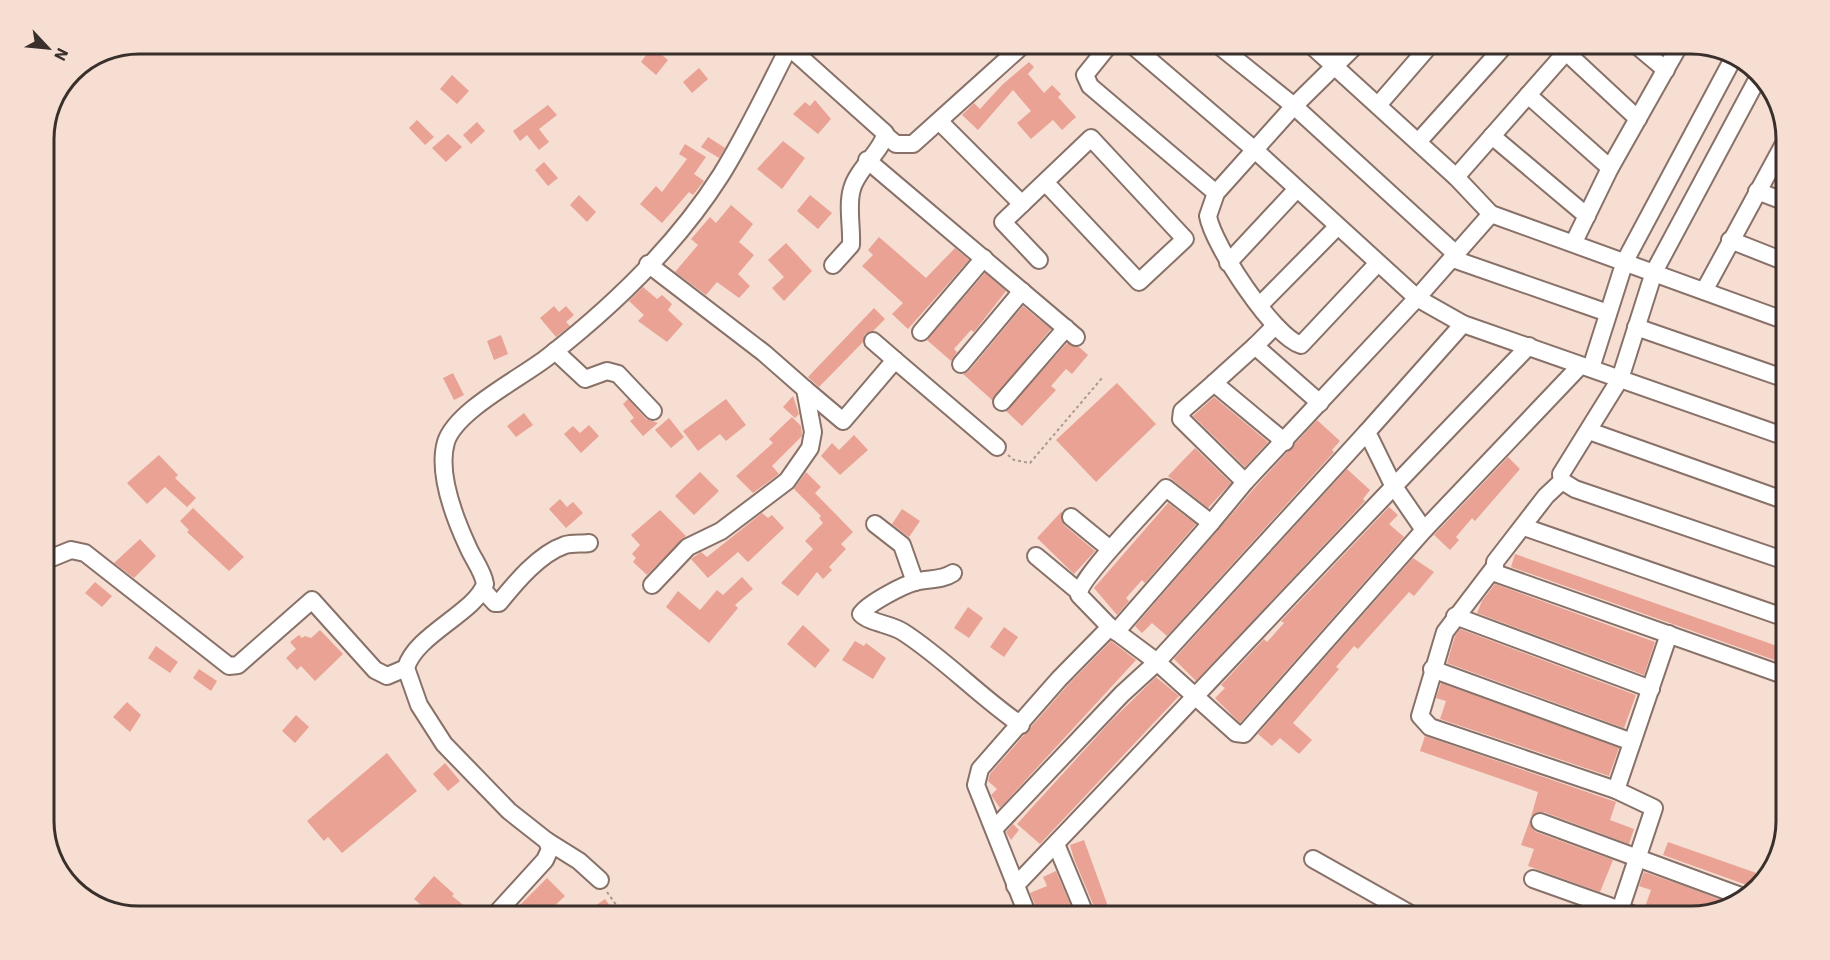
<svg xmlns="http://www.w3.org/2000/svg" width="1830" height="960" viewBox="0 0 1830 960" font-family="'IBM Plex Sans',sans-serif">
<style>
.building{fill:#e9a294}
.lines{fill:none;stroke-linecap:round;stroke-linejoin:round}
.street-casing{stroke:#887168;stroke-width:20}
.path{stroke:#ab9890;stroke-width:2;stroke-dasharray:3 3;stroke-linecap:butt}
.street{stroke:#fff;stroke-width:16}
.rim{fill:none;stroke:#392f2b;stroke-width:3}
</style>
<rect width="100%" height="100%" fill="#f7ded3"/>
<g class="building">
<path d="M652,47l16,13 -12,15 -15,-13z"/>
<path d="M1029,62l5,5 -6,7 16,19 8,-8 9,9 -3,3 18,20 -14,13 -9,-10 -22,19 -14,-16 14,-12 -18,-21 -35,40 -16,-15 12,-12 6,6 22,-24z"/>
<path d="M699,68l9,11 -16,14 -9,-11z"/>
<path d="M452,75l17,16 -12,13 -17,-15z"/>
<path d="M815,100l16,19 -13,15 -25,-20 12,-12 5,4z"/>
<path d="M548,105l9,10 -18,14 10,13 -10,8 -12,-15 -7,6 -7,-10z"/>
<path d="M417,120l17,17 -9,8 -16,-17z"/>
<path d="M477,122l8,9 -14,13 -8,-9z"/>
<path d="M448,134l14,13 -16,15 -14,-14z"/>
<path d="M708,137l17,11 -6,10 -18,-11z"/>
<path d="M783,141l22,17 -23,31 -25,-20z"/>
<path d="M685,144l21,13 -12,17 10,7 -11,14 -4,-3 -27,31 -22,-19 16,-18 6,6 25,-33 -8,-5z"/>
<path d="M544,162l14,16 -10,8 -13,-16z"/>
<path d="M579,195l17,17 -9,10 -17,-17z"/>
<path d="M810,195l22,18 -14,16 -21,-18z"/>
<path d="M731,205l22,19 -14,18 15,13 -16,19 12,12 -11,12 -22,-16 -11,13 -31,-23 23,-27 -7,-6 7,-8 12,-14 6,6z"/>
<path d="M879,237l47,41 29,-30 14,12 -61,69 -16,-15 11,-11 -41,-37 11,-11 -5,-5z"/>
<path d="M786,243l26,28 -28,30 -12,-13 12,-11 -16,-17z"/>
<path d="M985,273l21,18 -32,41 -3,-2 -17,19 3,3 -6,9 -24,-21z"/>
<path d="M643,287l14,12 5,-4 10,9 -4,6 15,14 -16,18 -29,-21 6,-6 -15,-14z"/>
<path d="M554,306l5,6 7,-6 8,9 -8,7 4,4 -14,11 -16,-19z"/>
<path d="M1023,306l28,23 -59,71 -29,-26 6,-3z"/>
<path d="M874,308l11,11 -12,12 -8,3 -2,8 -44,45 -11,-10z"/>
<path d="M501,335l7,19 -14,6 -7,-19z"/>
<path d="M1067,343l12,4 9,8 -16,19 -6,-5 -15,17 5,4 -34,36 -16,-15z"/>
<path d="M453,373l11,22 -10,5 -11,-22z"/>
<path d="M1117,383l39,41 -60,58 -40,-42z"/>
<path d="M793,396l6,18 -4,4 -12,-11z"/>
<path d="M1214,397l54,45 -23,25 -52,-51z"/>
<path d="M628,399l18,20 12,4 -15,13 -13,-15 4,-3 -11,-14z"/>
<path d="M726,399l20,26 -20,16 -6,-7 -22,17 -15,-20z"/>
<path d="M524,413l9,12 -17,12 -9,-11z"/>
<path d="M792,417l9,9 1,10 -30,30 7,8 -26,19 -17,-17 37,-33 -4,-4z"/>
<path d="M669,418l15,19 -13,11 -16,-18z"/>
<path d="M1317,420l23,21 -8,9 2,2 -167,184 -15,-13 -10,10 -7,-7 123,-142z"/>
<path d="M589,425l10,11 -18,17 -17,-19 9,-8 7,7z"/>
<path d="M854,435l14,15 -28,25 -19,-19 11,-13 7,7z"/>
<path d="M1195,448l36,35 -23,25 -40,-32z"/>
<path d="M159,455l19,20 -3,3 21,20 -9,9 -22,-20 -18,17 -20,-21z"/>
<path d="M1508,457l12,12 -45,52 -3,-3 -16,19 3,3 -9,10 -16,-15z"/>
<path d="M1347,469l23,21 -7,9 2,2 -169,180 -22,-22z"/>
<path d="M700,472l19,19 -25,24 -19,-19z"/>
<path d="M806,472l15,15 -6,6 38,39 -12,12 5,5 -17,18 3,3 -9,9 -6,-7 -19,24 -17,-13 32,-34 -8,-8 18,-18 -4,-5 2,-2 -27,-27z"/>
<path d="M560,499l7,8 6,-5 10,11 -17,15 -17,-19z"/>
<path d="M1168,503l28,21 -51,59 -3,-3 -16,18 3,3 -12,14 -23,-27z"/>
<path d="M1389,507l9,8 -9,9 15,13 -164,186 -25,-25 10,-10 -4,-3 43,-46 3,3 17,-19 -3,-2z"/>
<path d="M193,508l51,49 -15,14 -42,-39 2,-2 -9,-9z"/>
<path d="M902,509l18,12 -11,16 -17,-13z"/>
<path d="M660,510l26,26 -39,39 -14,-13 3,-4 -4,-4 8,-9 -9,-10z"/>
<path d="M1062,511l2,14 31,26 -21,23 -37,-36z"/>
<path d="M762,513l6,5 4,-3 12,13 -36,34 -10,-10 -30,26 -17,-19 10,-7 6,5z"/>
<path d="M140,539l16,17 -22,22 -20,-15z"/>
<path d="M1515,554l271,95v15l-275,-97z"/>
<path d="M1413,558l21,14 -20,24 -5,-4 -51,57 -4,-3 -18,21 3,2 -46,54 19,17 -13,14 -19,-16 -8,8 -14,-12z"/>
<path d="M742,577l11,12 -18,16 3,3 -29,35 -43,-36 12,-16 22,19 17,-20 6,5z"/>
<path d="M95,582l17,14 -10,11 -17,-14z"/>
<path d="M1495,584l160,58 -11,33 -167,-62 5,-12z"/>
<path d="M968,607l15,11 -14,20 -15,-10z"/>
<path d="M803,625l27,25 -15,18 -28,-24z"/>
<path d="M1004,627l14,10 -14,20 -14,-10z"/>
<path d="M1460,629l176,66 -12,33 -177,-65 8,-27z"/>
<path d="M320,630l23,24 -28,27 -14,-15 -4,4 -11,-12 10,-9 -6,-7 9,-7 3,3 3,-2 6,2z"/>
<path d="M855,641l9,5 2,-3 20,15 -13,21 -31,-19z"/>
<path d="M1111,641l25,19 -136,148 -9,-13 6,-6 -9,-8 2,-7 77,-88z"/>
<path d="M156,646l22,16 -8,11 -22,-15z"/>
<path d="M199,669l18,12 -6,10 -18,-13z"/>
<path d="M1156,677l23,19 -139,148 -23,-20 92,-101z"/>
<path d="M1441,683l178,65 -10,28 -169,-57 6,-18 -10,-3z"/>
<path d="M127,702l14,13 -11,17 -17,-15z"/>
<path d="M296,715l13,12 -14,16 -13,-12z"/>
<path d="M1425,736l191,66 -6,18 24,9 -5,15 -85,-32h-6l-7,5 7,-25 -118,-41z"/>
<path d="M387,753l30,38 -75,62 -14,-16 -4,4 -17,-20z"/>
<path d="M445,763l15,18 -12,10 -15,-17z"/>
<path d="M1530,820l2,8 4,4 77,28 -13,32 -72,-26 6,-17 -13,-4z"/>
<path d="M1013,824l6,6 -8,10 -5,-8z"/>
<path d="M1084,840l26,72 -12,4 -24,-57 -4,-14z"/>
<path d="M1668,842l97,34 -10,12 -92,-33z"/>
<path d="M1056,871l19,45h-35l-10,-23 17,-7 -4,-9z"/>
<path d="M1644,872l43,15 45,17 -41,12h-19l-27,-9 6,-17 -12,-4z"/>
<path d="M434,876l20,18 -2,2 25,20h-43l-20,-17z"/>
<path d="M547,878l18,18 -13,12 3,3 -6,5h-22l-9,-9z"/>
<path d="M605,899l9,12 -8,5h-25z"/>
</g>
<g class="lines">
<defs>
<g id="street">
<path d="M1110,44l-25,31 5,11 126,107"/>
<path d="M1131,44l125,107 161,147 46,26 323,113"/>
<path d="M1217,44l77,62 163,149"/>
<path d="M1310,44l146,133 35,37 295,107"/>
<path d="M1357,44l-63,62 -78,87 -8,23c5,29 65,120 93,129l76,-81"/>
<path d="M1635,44l31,26"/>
<path d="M789,47l96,86c-1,16 -28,36 -33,56 -5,16 0,38 -1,56l-18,20"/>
<path d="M1566,52l72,67"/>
<path d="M1759,76l-105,196 -34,107 -59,95 1,7 13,8 211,72"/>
<path d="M1528,95l82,73"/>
<path d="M1379,104l52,-60"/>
<path d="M940,122l82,82"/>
<path d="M885,135l11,9h17l111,-100"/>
<path d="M1492,136l95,80"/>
<path d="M1418,142l88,-98"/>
<path d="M867,160l209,177"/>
<path d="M1456,177l117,-133"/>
<path d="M1757,191l29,11"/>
<path d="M1491,214l-74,84 -172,184 -34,41 -45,-35c-14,16 -88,92 -87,107l31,32 47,35 79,71 8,1 180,-204 156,-164"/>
<path d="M1730,240l56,22"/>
<path d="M1574,242l36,-74 70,-124"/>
<path d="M1453,259l155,54"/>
<path d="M1039,260l-36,-38 88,-84 94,101 -46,43 -94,-100"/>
<path d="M1228,263l68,-73"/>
<path d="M648,264l116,89 41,36 8,43 -3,16 -23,33 -66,50 -33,16 -36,38"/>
<path d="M1704,291l82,-151"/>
<path d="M1260,305l77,-78"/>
<path d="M1274,327l-19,19 65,57"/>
<path d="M1636,327l150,52"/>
<path d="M921,332l63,-74"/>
<path d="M873,341l22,19"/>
<path d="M1255,346l-41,37 71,59"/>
<path d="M555,351l30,28 22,-8 11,3 35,37"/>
<path d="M961,364l61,-73"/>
<path d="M1591,368l34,-107 110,-206"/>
<path d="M1214,383l-32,28 -1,8 64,63"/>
<path d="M805,389l38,32 52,-61 102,87"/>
<path d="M1002,402l64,-74"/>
<path d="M1589,431l197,70"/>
<path d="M1562,481l-16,15 -51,66v11l291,103"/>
<path d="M1071,517l39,32"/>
<path d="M875,524l27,21 13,37"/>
<path d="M1524,527l262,91"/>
<path d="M1424,530l-31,-45 -26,-53 96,-108"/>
<path d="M1036,556l42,35"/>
<path d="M44,561l27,-11 14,3 144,113 9,-1 74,-65 63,70 12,6 19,-8"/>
<path d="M1493,569l-48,63 -25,84 10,11 186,63 38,18 -36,108"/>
<path d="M953,573c-12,8 -25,5 -38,9 -12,3 -48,22 -54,32 9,9 30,10 42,18 42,27 77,65 118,93"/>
<path d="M483,590l12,13h4c17,-21 40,-49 66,-58 7,-2 17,-1 24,-2"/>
<path d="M1455,616l196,73"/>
<path d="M1116,632l95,-109"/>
<path d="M1432,669l200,73"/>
<path d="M1616,790l53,-156"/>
<path d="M1540,822l206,76"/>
<path d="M994,829l128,-135 35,-32 210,-230"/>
<path d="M547,841l32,20 21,19"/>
<path d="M1056,844l30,72"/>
<path d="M1313,859l101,57"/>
<path d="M1533,879l104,37"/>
<path d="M1015,886c172,-179 340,-362 514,-540"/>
<path d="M494,916l51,-56 5,-11 -3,-8 -38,-30 -65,-67 -25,-39 -13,-37c9,-33 70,-56 79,-84 -2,-13 -12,-25 -17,-37 -13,-28 -31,-74 -22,-105 10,-32 77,-65 103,-86 64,-50 128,-112 172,-181 25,-40 46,-85 68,-128l-4,-3"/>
<path d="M1028,916l-52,-131 4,-16 79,-90 51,-52"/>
</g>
</defs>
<use href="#street" class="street-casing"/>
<g class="path">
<path d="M1008,455l6,5 16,3 72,-85"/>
<path d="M607,892l17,24"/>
</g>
<use href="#street" class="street"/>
</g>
<path d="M0 0H1830V960H0ZM139 54H1691A85 85 0 0 1 1776 139V821A85 85 0 0 1 1691 906H139A85 85 0 0 1 54 821V139A85 85 0 0 1 139 54Z" fill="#f7ded3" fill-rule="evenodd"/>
<path class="rim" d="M139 54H1691A85 85 0 0 1 1776 139V821A85 85 0 0 1 1691 906H139A85 85 0 0 1 54 821V139A85 85 0 0 1 139 54Z"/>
<g transform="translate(48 48) rotate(116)" stroke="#f7ded3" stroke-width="4.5" paint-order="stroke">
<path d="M0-4.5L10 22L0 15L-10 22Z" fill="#392f2b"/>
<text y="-9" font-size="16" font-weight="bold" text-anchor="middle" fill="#392f2b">N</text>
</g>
</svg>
